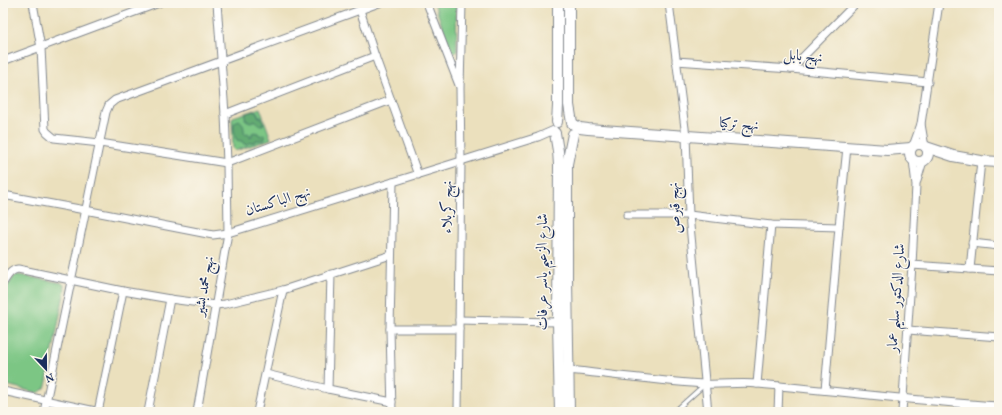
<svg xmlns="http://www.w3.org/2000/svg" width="1002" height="415" viewBox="0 0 1002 415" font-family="Vollkorn,Amiri,serif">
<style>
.green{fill:#7bc684;stroke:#4b7a71}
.forest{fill:#64ab72;stroke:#406d68}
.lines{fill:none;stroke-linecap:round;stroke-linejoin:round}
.lane-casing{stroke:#83888e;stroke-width:5.5}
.street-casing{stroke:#83888e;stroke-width:9}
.secondary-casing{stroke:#83888e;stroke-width:12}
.lane{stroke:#fff;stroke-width:3.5}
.street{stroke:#fff;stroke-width:7}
.secondary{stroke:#fff;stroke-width:10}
.labels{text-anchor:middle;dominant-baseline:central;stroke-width:3;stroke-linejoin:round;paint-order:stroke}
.street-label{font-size:15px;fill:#1b2f5e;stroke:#fbf7ec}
</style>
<rect width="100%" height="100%" fill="#fbf7ec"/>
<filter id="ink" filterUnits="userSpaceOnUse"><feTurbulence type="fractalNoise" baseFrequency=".025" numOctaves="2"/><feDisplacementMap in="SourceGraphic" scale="8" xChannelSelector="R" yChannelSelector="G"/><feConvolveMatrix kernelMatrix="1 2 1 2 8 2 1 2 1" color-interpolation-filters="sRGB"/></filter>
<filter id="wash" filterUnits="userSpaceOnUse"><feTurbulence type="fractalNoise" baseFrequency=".012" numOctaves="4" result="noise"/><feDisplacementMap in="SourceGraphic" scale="16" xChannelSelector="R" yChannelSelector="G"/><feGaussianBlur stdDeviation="0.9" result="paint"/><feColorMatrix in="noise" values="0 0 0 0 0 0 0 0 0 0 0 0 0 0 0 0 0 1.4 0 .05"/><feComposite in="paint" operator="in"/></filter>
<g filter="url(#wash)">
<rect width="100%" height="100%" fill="#ebe0bd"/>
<g class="green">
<path d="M434,3h22l1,48 -1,1 -3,1 -2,-2z"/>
<path d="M260,108l11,31 -36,12 -2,-2 -1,-30 1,-2z"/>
<path d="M16,275h3l43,8 2,2 1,4 -19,97 -2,3 -6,4 -35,-9v-91l10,-15z"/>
</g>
<g class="forest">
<path d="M253,111h4l1,5 1,1h2c2,2 3,5 2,8 -4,0 -6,-1 -8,-5 -4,3 -6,2 -10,-1l1,-6z"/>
<path d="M239,120c6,4 4,9 6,14l3,-1 2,2v2l2,-1v-3l3,-1 3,1 2,3 4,-2 2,2 -1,3 -4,1h-5l-1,2 -6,1 -2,2 -3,-1 -2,-3h-2l-1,-1 -1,1 -3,-4c0,-6 -3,-10 0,-15z"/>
</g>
</g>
<g filter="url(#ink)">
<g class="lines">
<defs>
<path id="lane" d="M674,412l30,-27"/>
<g id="street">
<path d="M33,3l8,45 4,81 2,3 7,6 46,5 127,20 164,-63"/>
<path d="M427,3l32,82"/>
<path d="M669,3l17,133 3,79 19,197"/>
<path d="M360,10l15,46 43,119"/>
<path d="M3,61l156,-58"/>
<path d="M676,61l115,8 137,13"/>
<path d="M791,69l65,-66"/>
<path d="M225,114l150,-58"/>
<path d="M921,124l4,23"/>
<path d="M913,146l8,-22 18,-121"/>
<path d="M917,181l6,-20"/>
<path d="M3,195l82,15 128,25 15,-2 233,-72 77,-24 16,-7"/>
<path d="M627,215h62l82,10 68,2"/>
<path d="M972,243l27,3"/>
<path d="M912,265l58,4 11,-108"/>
<path d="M970,269l29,2"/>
<path d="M3,283c4,-6 7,-13 15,-14l105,22 47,8 45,6 10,-1 58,-14 108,-35"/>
<path d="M459,320l99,2"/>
<path d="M390,329h69"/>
<path d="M908,330l91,7"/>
<path d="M569,370c45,5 90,11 135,14 18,1 36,-2 54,0 81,7 161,18 241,22"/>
<path d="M266,374l62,15 64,13"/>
<path d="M757,384l14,-159"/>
<path d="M328,389l3,-115"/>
<path d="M825,390l14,-163 8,-80"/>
<path d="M3,391l97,21"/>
<path d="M44,412l62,-300 3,-7 6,-5 264,-97"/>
<path d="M98,412l25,-121"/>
<path d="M148,412l22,-113"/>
<path d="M197,412l31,-179 -1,-70 -2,-49 -8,-111"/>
<path d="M257,412l26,-122"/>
<path d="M392,412l-2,-83 3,-147"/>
<path d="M458,412l3,-251 -1,-73 2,-85"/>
<path d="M778,412l1,-26"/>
<path d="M902,412l10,-147 4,-80 -3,-25"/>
</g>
<g id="secondary">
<path d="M569,3v102l3,18"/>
<path d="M557,122l1,-16v-103"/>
<path d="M573,124l7,4 8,1 299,21 24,-2"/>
<path d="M555,133l3,18 1,14 -1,157 2,90"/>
<circle cx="919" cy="153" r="9"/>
<path d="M926,147l27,9 28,5 18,1"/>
<path d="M569,412l-2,-134v-114l6,-30"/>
</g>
</defs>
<use href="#lane" class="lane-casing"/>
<use href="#street" class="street-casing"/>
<use href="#secondary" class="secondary-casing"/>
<use href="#lane" class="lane"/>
<use href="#street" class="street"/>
<use href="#secondary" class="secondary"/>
</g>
</g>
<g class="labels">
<g class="street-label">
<text transform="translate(803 57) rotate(5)">نهج بابل</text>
<text transform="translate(739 125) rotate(4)">نهج تركيا</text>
<text transform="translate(278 202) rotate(-17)">نهج الباكستان</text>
<text transform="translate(448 207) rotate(-89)">نهج كربلاء</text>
<text transform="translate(676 208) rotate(-94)">نهج قبرص</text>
<text transform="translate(543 272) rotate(-90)">شارع الزعيم ياسر عرفات</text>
<text transform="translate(205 286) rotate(-80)">نهج محمد بشير</text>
<text transform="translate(897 298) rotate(-86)">شارع الدكتور سليم عمار</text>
</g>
</g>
<rect width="1002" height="415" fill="none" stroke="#fbf7ec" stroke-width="16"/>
<g transform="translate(46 369) rotate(158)" stroke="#fbf7ec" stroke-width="3" paint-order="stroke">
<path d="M0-3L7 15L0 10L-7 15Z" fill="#1b2f5e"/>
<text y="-6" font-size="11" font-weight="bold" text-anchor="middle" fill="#1b2f5e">N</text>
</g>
</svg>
